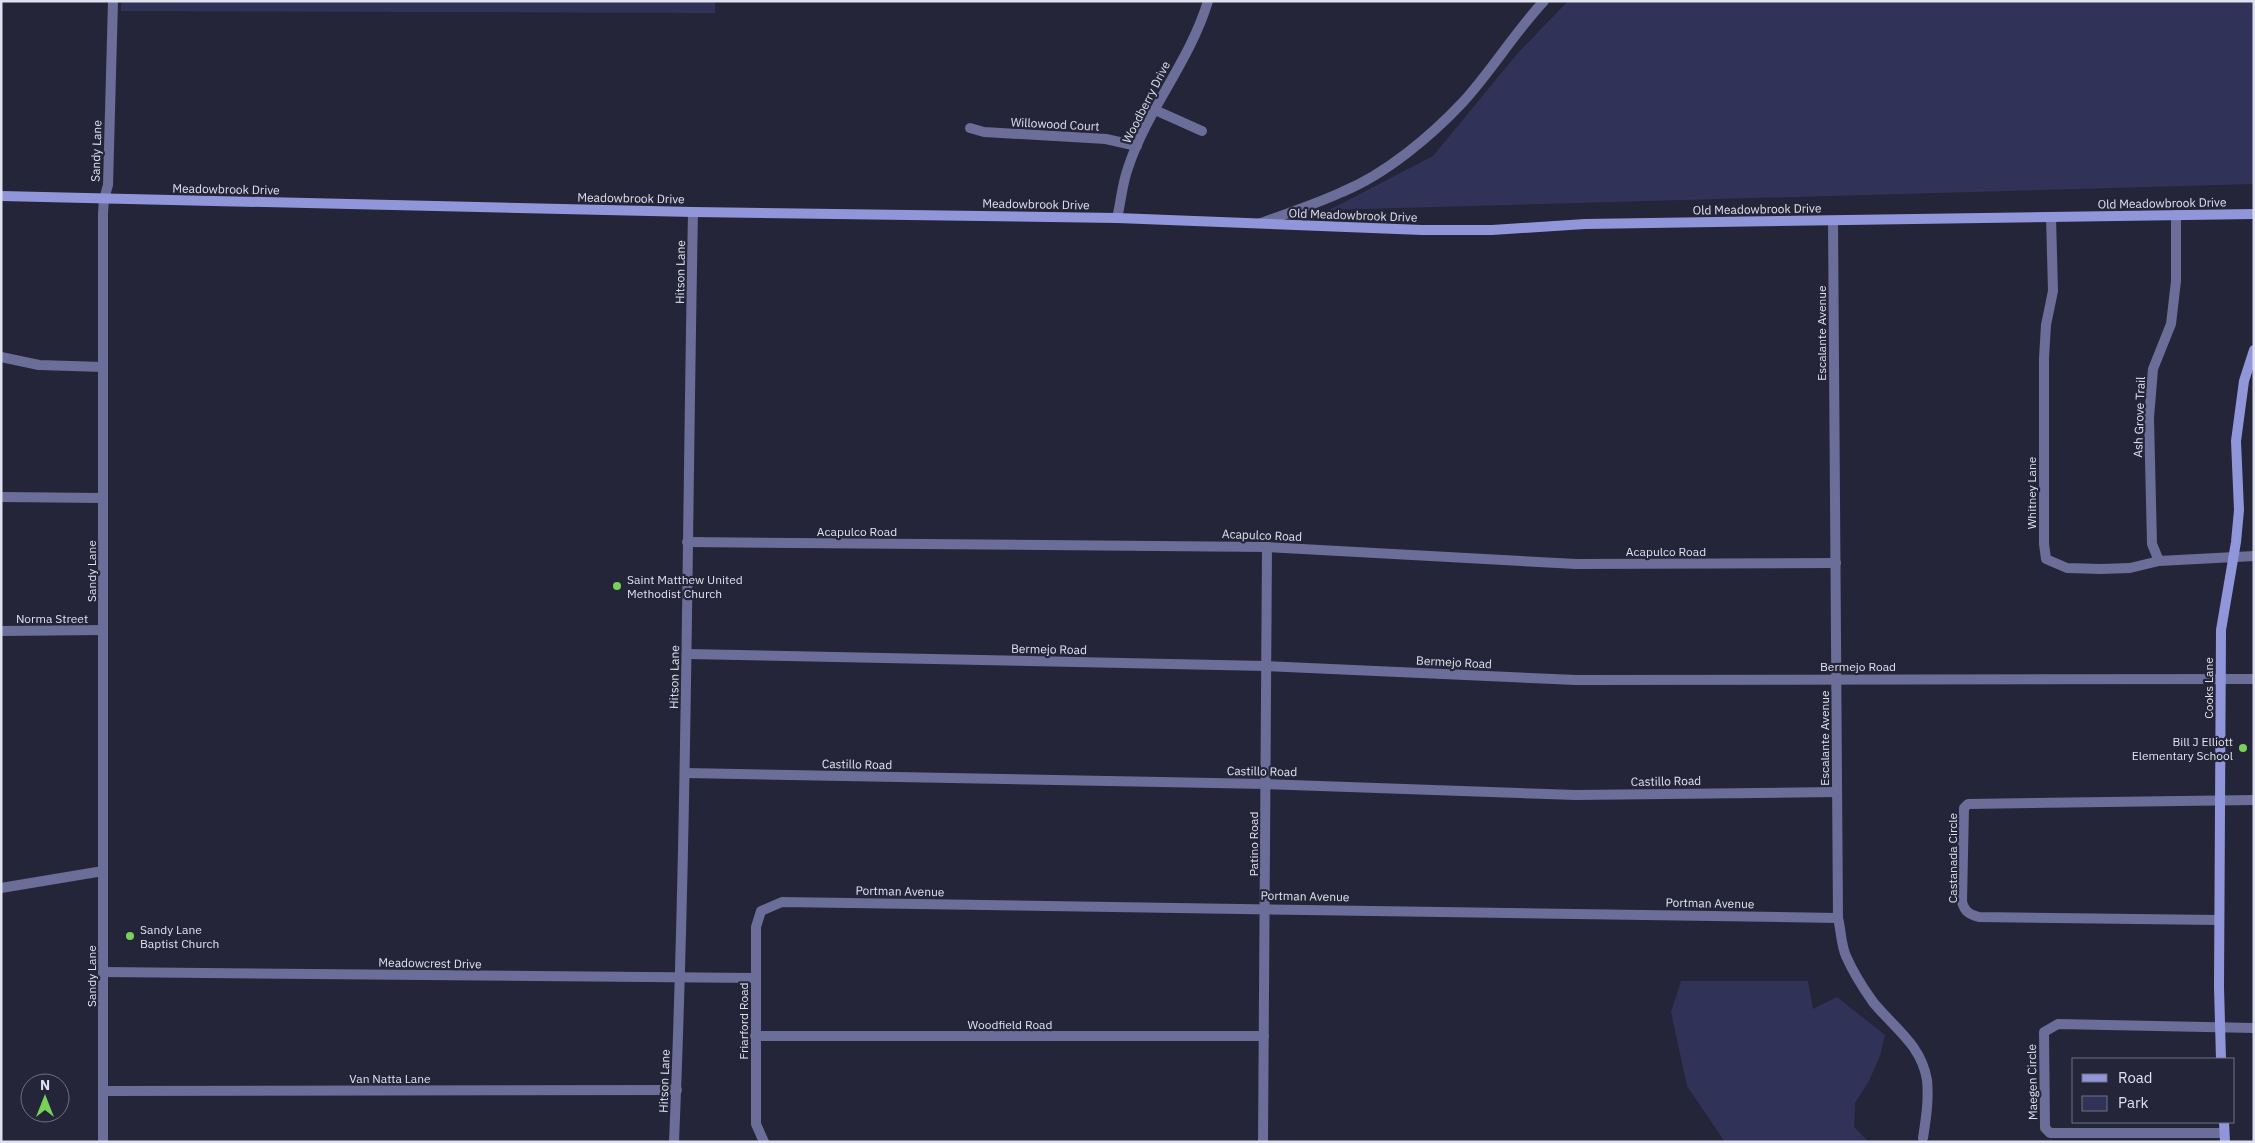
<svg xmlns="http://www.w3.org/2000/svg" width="2255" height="1143" viewBox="0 0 2255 1143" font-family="'IBM Plex Sans',sans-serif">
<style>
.green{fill:#303258}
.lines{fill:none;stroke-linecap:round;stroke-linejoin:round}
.minor{stroke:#6a6e99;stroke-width:10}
.tertiary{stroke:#6a6e99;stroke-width:10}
.secondary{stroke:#9196da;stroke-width:10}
.poi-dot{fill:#79d157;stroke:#242538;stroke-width:2}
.labels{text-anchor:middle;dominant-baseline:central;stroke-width:4.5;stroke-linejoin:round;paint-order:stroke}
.street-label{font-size:12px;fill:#e0e1ef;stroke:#242538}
.poi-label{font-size:12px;fill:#e0e1ef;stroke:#242538;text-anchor:start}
</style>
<rect width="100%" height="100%" fill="#242538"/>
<g class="green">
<path d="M121,1h594v12l-594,-2z"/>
<path d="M1568,1h686v183l-925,26 104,-54 84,-102z"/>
<path d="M1681,981h127l5,28 24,-12 48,38 -5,21 -11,25 -14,22 -1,24 15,15h-144l-38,-56 -16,-74z"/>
</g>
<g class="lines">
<g class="minor">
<path d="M1155,110l47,21"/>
<path d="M970,128l14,4 122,7 31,7"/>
<path d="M2051,217l2,74 -7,34 -2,33v186l2,15 21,9 34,1 29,-1 29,-7 95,-5"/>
<path d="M1117,218c4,-16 5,-34 11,-50 19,-58 62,-107 80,-167"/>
<path d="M1833,221l5,697c3,12 3,27 8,38 7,16 17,32 27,46 21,26 48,42 54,78 2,20 -1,38 -4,58"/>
<path d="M1,357l38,8 64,2"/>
<path d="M1,497l102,1"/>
<path d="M687,542l580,5 309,17 260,-1"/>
<path d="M2159,561l-7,-17 -3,-126 4,-49 18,-45 5,-43v-66"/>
<path d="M1,631l102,-1"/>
<path d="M687,654l579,12 310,14 678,-1"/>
<path d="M685,773l581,11 310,11 261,-3"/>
<path d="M1,888l102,-17"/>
<path d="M2219,920l-240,-3c-10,-3 -14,-5 -17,-15l2,-94 4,-4 286,-4"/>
<path d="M103,972l653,6"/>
<path d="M755,1036h509"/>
<path d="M103,1091l574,-1"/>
<path d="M2224,1133h-174l-5,-5 -1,-96 14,-8 196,4"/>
<path d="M674,1142c13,-310 13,-620 19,-930"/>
<path d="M764,1142l-8,-18v-197l5,-16 21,-9 1056,16"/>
<path d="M1263,1142l4,-595"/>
</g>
<g class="tertiary">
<path d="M1261,223c27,-10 55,-19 81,-31 44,-18 89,-56 121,-90 29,-32 52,-70 81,-101"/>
<path d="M103,1142v-929l1,-14 4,-14 5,-184"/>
</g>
<g class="secondary">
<path d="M1,196l692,16 424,6 305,12h70l93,-6 669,-10"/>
<path d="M2221,1059l-2,-72 2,-357 15,-88 3,-32 -3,-69 8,-60 10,-31"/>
<path d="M2224,1122l1,20"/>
</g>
</g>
<g class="poi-dot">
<circle cx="617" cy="586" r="5"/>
<circle cx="2243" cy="748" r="5"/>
<circle cx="130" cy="936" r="5"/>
</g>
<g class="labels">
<g class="street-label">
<text transform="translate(1146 102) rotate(-63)">Woodberry Drive</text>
<text transform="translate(1055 124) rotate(3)">Willowood Court</text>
<text transform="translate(96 151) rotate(-88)">Sandy Lane</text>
<text transform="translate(226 189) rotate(1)">Meadowbrook Drive</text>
<text transform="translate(631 198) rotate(1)">Meadowbrook Drive</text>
<text transform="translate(2162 203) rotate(-1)">Old Meadowbrook Drive</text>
<text transform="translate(1036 204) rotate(1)">Meadowbrook Drive</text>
<text transform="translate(1757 209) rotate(-1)">Old Meadowbrook Drive</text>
<text transform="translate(1353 215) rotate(2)">Old Meadowbrook Drive</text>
<text transform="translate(680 272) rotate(-89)">Hitson Lane</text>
<text transform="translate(1821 333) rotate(-90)">Escalante Avenue</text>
<text transform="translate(2139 417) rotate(-88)">Ash Grove Trail</text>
<text transform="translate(2031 493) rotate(-90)">Whitney Lane</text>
<text x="857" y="531">Acapulco Road</text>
<text transform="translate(1262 535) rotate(2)">Acapulco Road</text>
<text x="1666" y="551">Acapulco Road</text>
<text transform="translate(91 571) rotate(-90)">Sandy Lane</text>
<text x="52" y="618">Norma Street</text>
<text transform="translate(1049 649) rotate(1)">Bermejo Road</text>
<text transform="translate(1454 662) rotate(3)">Bermejo Road</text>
<text x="1858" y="666">Bermejo Road</text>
<text transform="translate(674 677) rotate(-89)">Hitson Lane</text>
<text transform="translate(2208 688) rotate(-90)">Cooks Lane</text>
<text transform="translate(1824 738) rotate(-90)">Escalante Avenue</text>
<text transform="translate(857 764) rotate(1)">Castillo Road</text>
<text transform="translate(1262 771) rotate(1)">Castillo Road</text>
<text transform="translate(1666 781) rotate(-1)">Castillo Road</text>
<text transform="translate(1253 844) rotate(-90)">Patino Road</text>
<text transform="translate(1952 858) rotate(-90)">Castanada Circle</text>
<text transform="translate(900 891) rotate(1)">Portman Avenue</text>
<text transform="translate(1305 896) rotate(1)">Portman Avenue</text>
<text transform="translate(1710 903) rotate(1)">Portman Avenue</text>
<text transform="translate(430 963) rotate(1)">Meadowcrest Drive</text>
<text transform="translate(91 976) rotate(-90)">Sandy Lane</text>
<text transform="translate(743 1021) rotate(-90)">Friarford Road</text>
<text x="1010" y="1024">Woodfield Road</text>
<text x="390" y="1078">Van Natta Lane</text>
<text transform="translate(664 1081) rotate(-88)">Hitson Lane</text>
<text transform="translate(2032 1082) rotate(-91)">Maegen Circle</text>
</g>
<g class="poi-label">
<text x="627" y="579">Saint Matthew United<tspan x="627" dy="14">Methodist Church</tspan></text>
<text x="2233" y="741" text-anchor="end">Bill J Elliott<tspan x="2233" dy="14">Elementary School</tspan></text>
<text x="140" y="929">Sandy Lane<tspan x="140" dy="14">Baptist Church</tspan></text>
</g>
</g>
<rect width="2255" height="1143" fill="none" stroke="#e0e1ef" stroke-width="5"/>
<rect x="2072" y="1058" width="162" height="65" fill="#242538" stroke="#6f7081"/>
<rect x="2082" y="1074" width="25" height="8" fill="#9196da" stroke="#6f7081"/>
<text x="2118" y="1083" font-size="15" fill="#e0e1ef">Road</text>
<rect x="2082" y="1096" width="25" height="15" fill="#303258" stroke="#6f7081"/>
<text x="2118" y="1108" font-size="15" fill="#e0e1ef">Park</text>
<g transform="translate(45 1098)"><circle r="24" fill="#242538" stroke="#6f7081"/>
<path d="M0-4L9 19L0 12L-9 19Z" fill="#79d157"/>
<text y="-8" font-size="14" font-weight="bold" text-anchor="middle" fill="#e0e1ef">N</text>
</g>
</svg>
